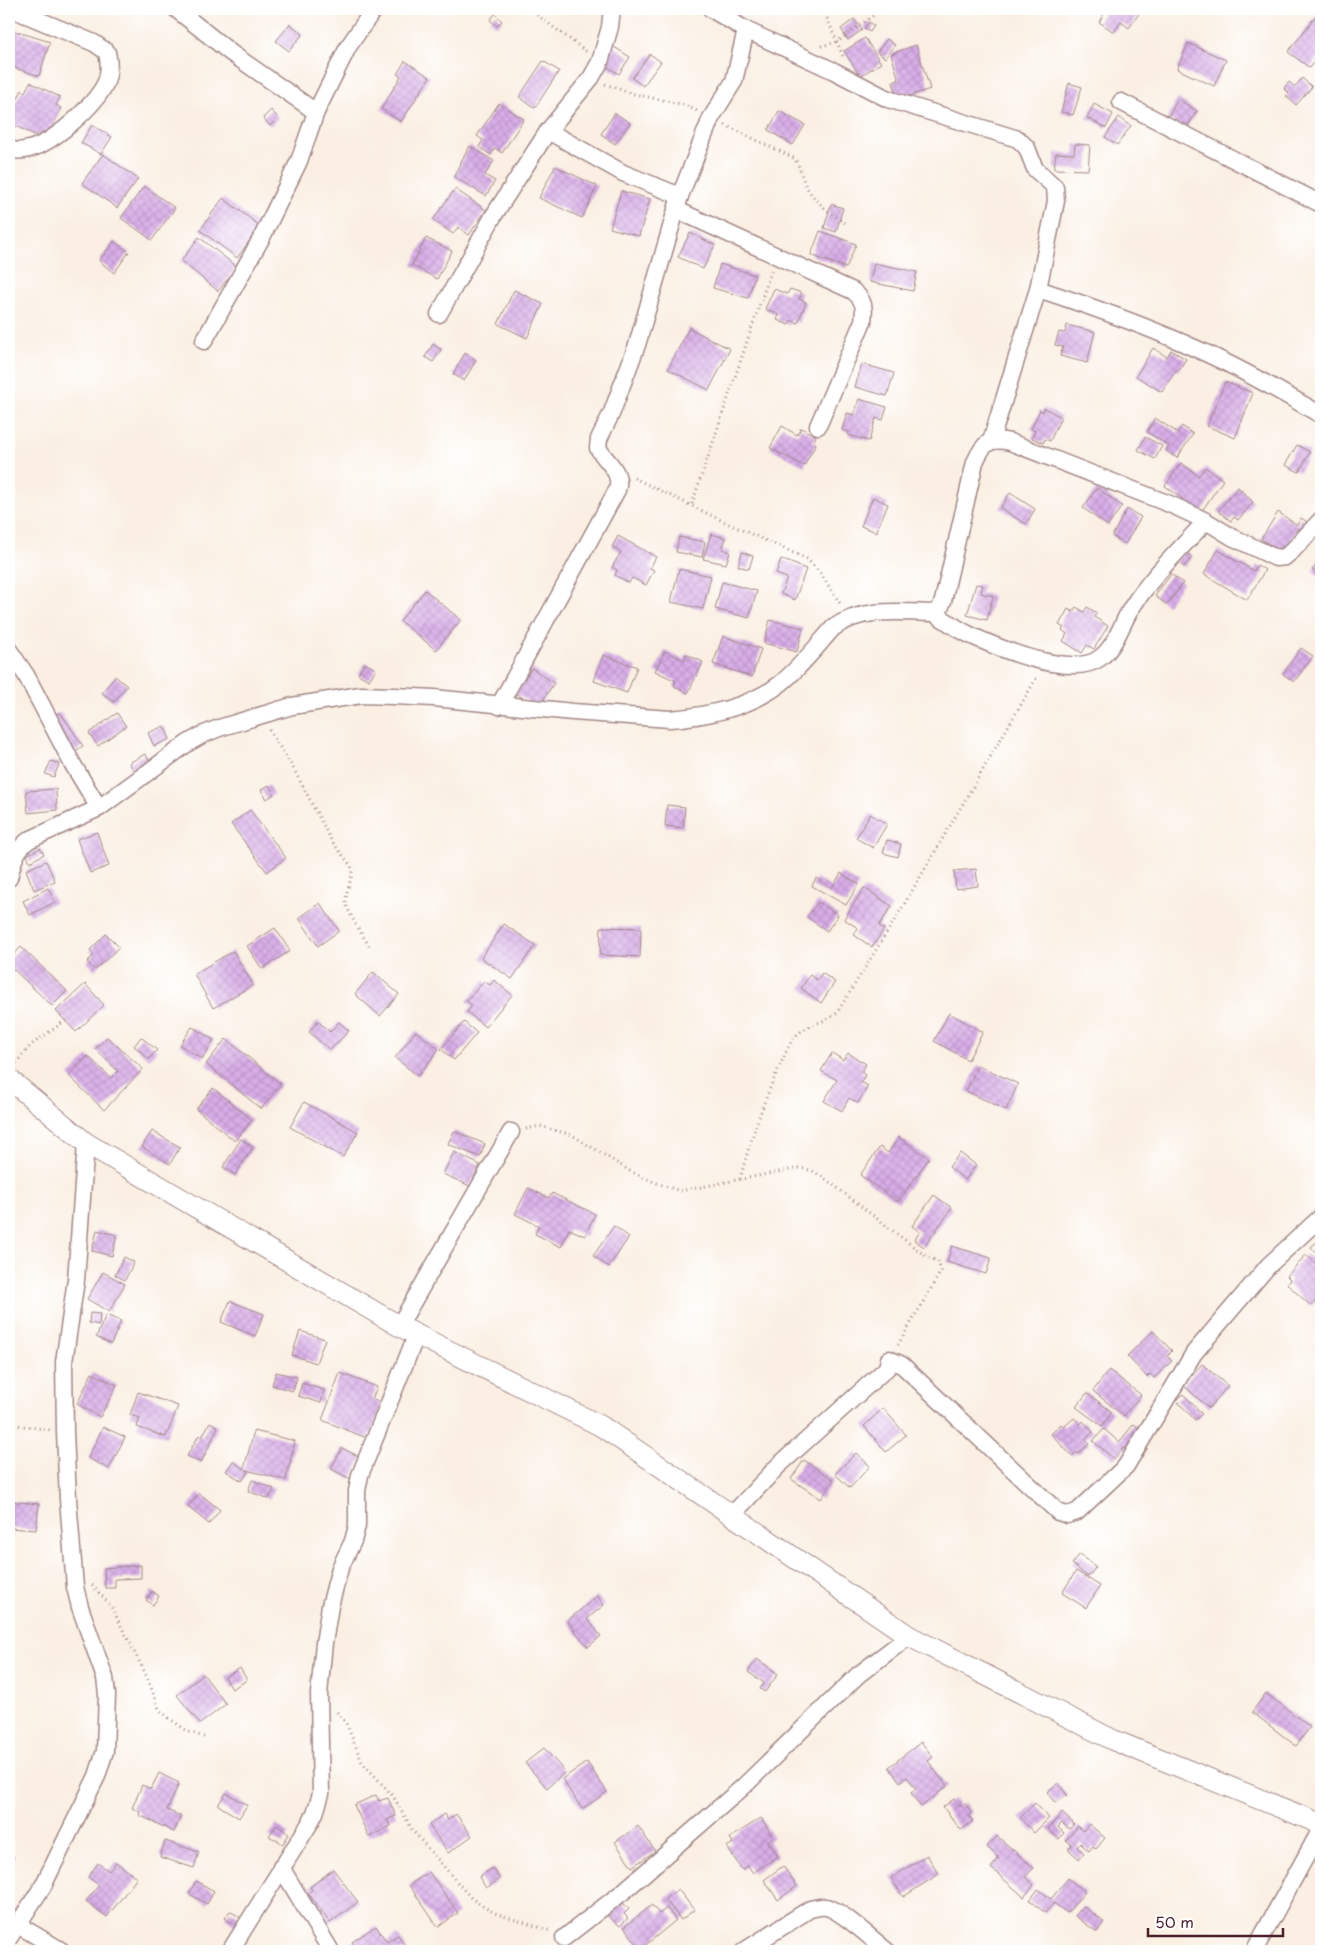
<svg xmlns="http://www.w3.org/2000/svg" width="1330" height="1960" viewBox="0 0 1330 1960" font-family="'Playpen Sans',sans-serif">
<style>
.building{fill:url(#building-cross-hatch)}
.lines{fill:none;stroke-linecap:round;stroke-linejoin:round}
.minor-casing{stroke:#a28786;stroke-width:19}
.tertiary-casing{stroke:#a28786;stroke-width:22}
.path{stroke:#a28786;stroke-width:3;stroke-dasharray:1 4;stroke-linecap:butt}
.minor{stroke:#fff;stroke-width:16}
.tertiary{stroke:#fff;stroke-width:20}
</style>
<defs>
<pattern id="building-cross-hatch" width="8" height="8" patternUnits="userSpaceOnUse" patternTransform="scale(1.25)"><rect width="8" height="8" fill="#d8ade8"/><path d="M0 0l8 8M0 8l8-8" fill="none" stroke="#bb94c7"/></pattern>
</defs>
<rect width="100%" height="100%" fill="#fff"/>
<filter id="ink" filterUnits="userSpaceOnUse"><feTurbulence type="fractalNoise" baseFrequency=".02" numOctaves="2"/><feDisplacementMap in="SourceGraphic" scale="10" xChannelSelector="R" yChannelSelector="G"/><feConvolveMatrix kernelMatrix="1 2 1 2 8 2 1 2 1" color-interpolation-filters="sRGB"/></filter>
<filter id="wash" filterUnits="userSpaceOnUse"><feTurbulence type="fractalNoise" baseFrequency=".0096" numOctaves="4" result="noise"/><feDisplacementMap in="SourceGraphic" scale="20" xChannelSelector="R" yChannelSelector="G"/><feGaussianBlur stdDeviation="1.12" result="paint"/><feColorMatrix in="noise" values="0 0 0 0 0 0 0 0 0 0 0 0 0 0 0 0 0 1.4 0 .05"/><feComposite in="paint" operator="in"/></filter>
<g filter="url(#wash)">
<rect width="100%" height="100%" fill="#faefe2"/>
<g id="blocks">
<g class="building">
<path d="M1100,9h42l-13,19 -8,-6 -7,10 -15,-10 6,-10z"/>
<path d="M495,14l7,7 -5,5 -7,-6z"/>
<path d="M1315,17l6,5v31l-11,15 -22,-16z"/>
<path d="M854,19l8,11 -14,10 -7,-11z"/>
<path d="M869,22l5,4 -4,6 -6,-4z"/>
<path d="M290,24l13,10 -14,17 -13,-10z"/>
<path d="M15,31l35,11 -11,34 -30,-10v-17z"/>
<path d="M865,38l16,25 -21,13 -16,-25z"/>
<path d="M887,39l8,6 -10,13 -8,-6z"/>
<path d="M1188,43l38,17 -12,26 -37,-17z"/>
<path d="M611,45l19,12 -11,17 -20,-12z"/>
<path d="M916,45l14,44 -32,11 -5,-18 6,-2 -8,-26z"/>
<path d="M650,54l11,8 -18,24 -11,-8z"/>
<path d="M405,61l25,16 -29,45 -20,-13 20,-33 -4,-2z"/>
<path d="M543,61l16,10 -24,37 -16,-11z"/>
<path d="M1302,78l10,9 -16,18 -10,-9 3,-3 -5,-5 5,-6 6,5z"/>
<path d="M30,82l30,15 -4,8 5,3 -12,26 -6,-3 -3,7 -30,-15 3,-6 -4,-1 13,-26 3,2z"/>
<path d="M1069,83l13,4 -9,28 -12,-3z"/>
<path d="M1178,99l19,12 -12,19 -18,-12z"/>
<path d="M499,103l25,16 -22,34 -7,-5 -4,7 -12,-8 4,-7 -6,-4z"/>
<path d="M1094,104l19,10 -7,14 -19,-10z"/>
<path d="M271,110l7,8 -8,8 -7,-8z"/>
<path d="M779,111l26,14 -12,20 -25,-15z"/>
<path d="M615,113l15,10 -15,21 -14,-10z"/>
<path d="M1119,117l12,9 -14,19 -12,-8z"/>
<path d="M92,125l20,12 -11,17 -20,-11z"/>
<path d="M1075,144l15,1 -2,25 -34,-1 2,-16 18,1z"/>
<path d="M470,146l24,15 -9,14 10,6 -9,15 -32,-19 7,-13 -1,-1z"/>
<path d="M103,154l35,25 -21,29 -35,-25z"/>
<path d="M555,166l42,20 -15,32 -43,-20z"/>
<path d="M144,186l31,22 -23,32 -31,-22z"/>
<path d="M455,189l31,21 -17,25 -11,-8 -5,7 -20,-14z"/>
<path d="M621,191l29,8 -11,37 -29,-8z"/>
<path d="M223,198l37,28 -23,32 -37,-28z"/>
<path d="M831,204l12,4 -7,24 -12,-4z"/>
<path d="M820,231l36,13 -10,24 -35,-13z"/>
<path d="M690,233l25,12 -12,24 -25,-12z"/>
<path d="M199,237l38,30 -19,24 -37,-30z"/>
<path d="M426,238l26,13 -15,28 -25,-14z"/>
<path d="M114,241l15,11 -15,21 -15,-12z"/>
<path d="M874,263l43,9 -4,19 -43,-9z"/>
<path d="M720,264l35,11 -7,23 -35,-10z"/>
<path d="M774,289l13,5 3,-5 12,4 -3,6 7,3 -8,21 -7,-3 -2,5 -12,-5 2,-5 -14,-6z"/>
<path d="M514,290l29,14 -16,34 -29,-14z"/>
<path d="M1067,325l28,7 -8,31 -27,-7 3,-9 -8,-2 4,-13 6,1z"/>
<path d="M689,328l41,21 -21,41 -41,-21z"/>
<path d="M433,344l8,6 -8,12 -8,-5z"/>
<path d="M1153,348l14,9 4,-7 15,9 -8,12 -2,-1 -14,22 -26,-16z"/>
<path d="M465,353l11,7 -12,21 -11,-7z"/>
<path d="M862,364l32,9 -7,23 -32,-9z"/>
<path d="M1225,382l28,11 -18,45 -28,-12z"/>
<path d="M859,399l28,8 -4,13 -7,-2 -7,23 -21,-6 1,-3 -7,-2 5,-17 7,2z"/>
<path d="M1044,408l17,9 -11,24 -5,-2 -2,4 -11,-5 3,-7 -4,-2 9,-19 3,2z"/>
<path d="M1155,418l23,15 4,-7 11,8 -16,24 -11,-7 3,-5 -22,-14z"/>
<path d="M782,426l15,9 4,-7 15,8 -3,6 3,2 -12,22 -34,-18z"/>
<path d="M1145,437l17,9 -7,13 -17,-9z"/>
<path d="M1297,445l13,7 -11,20 -14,-7z"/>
<path d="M1181,463l18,13 6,-9 18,13 -24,35 -19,-13 2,-4 -17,-12z"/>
<path d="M1238,487l15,15 -15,18 -4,-3 -3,4 -13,-10z"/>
<path d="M1097,488l25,18 -14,20 -25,-18z"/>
<path d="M1010,493l25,16 -9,15 -26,-16z"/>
<path d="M873,497l15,7 -12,28 -15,-6z"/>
<path d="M1127,509l14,8 -16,27 -13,-8z"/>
<path d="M1278,512l19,13 4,-7 11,7 -6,8 -8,-5 -16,25 -21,-14z"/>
<path d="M711,534l15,4 -4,11 8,3 -4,12 -23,-5z"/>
<path d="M618,536l38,21 -6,11 4,2 -8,15 -14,-7 -3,5 -14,-8 2,-5 -5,-3 9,-15 -9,-5z"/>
<path d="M679,537l26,5 -3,15 -26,-5z"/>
<path d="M1218,550l36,21 3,-6 8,5 -18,30 -43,-26z"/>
<path d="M1185,551l7,6 -8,10 -8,-6z"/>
<path d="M742,552l11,4 -4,13 -11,-3z"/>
<path d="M781,559l25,10 -11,31 -14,-6 6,-16 -11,-4z"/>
<path d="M1321,559v19l-9,-8z"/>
<path d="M679,569l32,7 -8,33 -32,-7z"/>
<path d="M1171,574l12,9 -16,22 -12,-9z"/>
<path d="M722,582l35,9 -8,27 -34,-9z"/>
<path d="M976,584l7,1 -2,8 12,3 -6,24 -20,-5z"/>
<path d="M425,590l36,30 -25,30 -36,-29z"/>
<path d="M1076,607l8,5 3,-5 10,6 -3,4 14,9 -14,23 -7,-4 -5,8 -19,-12 4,-7 -5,-4 2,-2 -5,-3 9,-16 5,3z"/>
<path d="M770,620l33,8 -6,24 -33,-9z"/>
<path d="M723,636l38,13 -9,28 -39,-13z"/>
<path d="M1301,648l12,8 -19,26 -11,-8z"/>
<path d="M665,651l19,9 2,-6 17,8 -15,31 -14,-7 2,-5 -21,-10z"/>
<path d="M603,655l34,12 -10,26 -33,-12z"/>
<path d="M365,663l11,6 -7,11 -11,-6z"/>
<path d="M532,668l22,15 -16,25 -23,-15z"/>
<path d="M115,676l12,10 -13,16 -12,-9z"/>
<path d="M60,712l23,34 -14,9 -23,-34z"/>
<path d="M117,713l9,13 -28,20 -9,-13z"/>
<path d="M164,726l6,13 -16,7 -6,-13z"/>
<path d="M145,754l6,9 -15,10 -7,-10z"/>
<path d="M51,761l8,3 -5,13 -9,-3z"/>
<path d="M269,785l5,9 -7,5 -6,-9z"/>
<path d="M56,789l1,21 -29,3 -2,-22z"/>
<path d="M667,805l18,2 -2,21 -18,-2z"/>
<path d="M250,810l36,48 -19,14 -36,-48z"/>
<path d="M870,814l17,10 -14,24 -17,-10z"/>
<path d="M97,832l12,34 -19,7 -13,-34z"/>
<path d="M887,840l14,4 -3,13 -15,-4z"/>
<path d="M40,848l4,6 -14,8 -3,-7z"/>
<path d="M46,861l9,20 -21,9 -8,-20z"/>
<path d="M976,869l2,17 -22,3 -2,-18z"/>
<path d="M841,873l18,11 -13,21 -34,-19 4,-8 16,10z"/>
<path d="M48,888l7,14 -25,13 -7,-14z"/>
<path d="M864,888l28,18 -13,20 5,3 -12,18 -18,-12 4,-7 -14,-9z"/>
<path d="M818,902l20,13 -11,16 -20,-14z"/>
<path d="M320,903l19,28 -21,15 -19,-28z"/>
<path d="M504,924l31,21 -23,34 -31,-21z"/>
<path d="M601,927l40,1 -1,29 -40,-2z"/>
<path d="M275,928l15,23 -28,18 -15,-23z"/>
<path d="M106,934l13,13 -24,23 -8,-8 7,-7 -4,-5z"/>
<path d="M21,947l46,44 -15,15 -43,-41v-5z"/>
<path d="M233,951l20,34 -40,23 -19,-34z"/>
<path d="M373,972l26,22 -19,22 -25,-22z"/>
<path d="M822,973l13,9 -14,21 -20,-15 9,-13 7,5z"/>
<path d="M494,980l18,15 -27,32 -18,-15 5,-6 -5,-5 17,-20 6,4z"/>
<path d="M85,984l19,21 -28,27 -20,-21z"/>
<path d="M949,1013l34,19 -15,28 -34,-19z"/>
<path d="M318,1021l12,11 9,-10 10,9 -19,19 -21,-18z"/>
<path d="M464,1022l13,11 -23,27 -13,-11z"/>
<path d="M192,1027l22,13 -12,19 -22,-14z"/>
<path d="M416,1031l23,18 -21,27 -23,-18z"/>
<path d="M107,1037l36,32 -39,41 -35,-34 19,-20 23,22 7,-7 -23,-22z"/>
<path d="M141,1037l16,13 -8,9 -15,-13z"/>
<path d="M226,1039l55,45 -20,25 -55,-45z"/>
<path d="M832,1053l11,7 5,-7 18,11 -5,8 4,3 -4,7 7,4 -10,17 -9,-5 -7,13 -18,-10 13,-21 -16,-9z"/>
<path d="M978,1065l40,19 -12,26 -40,-19z"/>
<path d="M213,1088l39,32 -17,21 -39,-32z"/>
<path d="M304,1102l54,30 -15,25 -53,-30z"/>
<path d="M152,1131l28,16 -10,17 -28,-17z"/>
<path d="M454,1131l31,13 -5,13 -32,-13z"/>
<path d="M899,1137l30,21 -31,44 -38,-27 20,-28 8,6z"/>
<path d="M241,1139l12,8 -18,28 -12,-8z"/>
<path d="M454,1152l26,13 -10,21 -27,-12z"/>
<path d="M960,1153l16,12 -11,15 -16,-13z"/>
<path d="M528,1188l21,10 3,-5 43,21 -10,22 -16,-7 -8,18 -26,-13 4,-8 -24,-12z"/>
<path d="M934,1195l18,13 -28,39 -10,-7 6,-8 -8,-6z"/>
<path d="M614,1226l15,11 -20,30 -16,-11z"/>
<path d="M97,1230l20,5 -5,21 -20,-5z"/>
<path d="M1321,1238v20l-10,-11z"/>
<path d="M952,1246l39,12 -5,16 -39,-12z"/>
<path d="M1306,1255l15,13v26l-10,12 -24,-22 4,-4 -4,-4z"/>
<path d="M124,1257l10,5 -9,18 -10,-5z"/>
<path d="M103,1272l22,12 -16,28 -22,-13z"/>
<path d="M230,1301l34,13 -9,22 -34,-14z"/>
<path d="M90,1313l10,1 -1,11 -10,-2z"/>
<path d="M106,1315l15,6 -10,23 -15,-7z"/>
<path d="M300,1331l25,8 -9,24 -24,-8z"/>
<path d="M1153,1331l19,20 -5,5 5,5 -18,17 -4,-4 -3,3 -20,-21z"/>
<path d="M1202,1364l26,22 -19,22 -26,-23z"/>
<path d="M1109,1370l32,25 -17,21 -31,-25z"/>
<path d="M276,1372l21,5 -4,14 -21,-6z"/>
<path d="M92,1373l25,12 -17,32 -23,-13z"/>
<path d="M340,1373l37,14 -5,12 11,5 -14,35 -47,-19z"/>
<path d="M302,1383l22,7 -3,13 -23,-7z"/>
<path d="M138,1392l40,14 -12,31 -29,-10 3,-9 -10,-3z"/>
<path d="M1087,1393l25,19 -10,14 -26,-19z"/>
<path d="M1183,1394l19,20 -7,6 -19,-20z"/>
<path d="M883,1408l23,27 -20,17 -22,-26z"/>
<path d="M1074,1418l6,6 3,-3 10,11 -8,7 4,5 -11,10 -2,-2 -4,4 -21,-22 10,-10 3,3z"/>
<path d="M210,1422l8,5 -17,36 -14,-7 12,-21 3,2z"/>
<path d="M1134,1424l8,7 -16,18 -2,-1 -10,11 -21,-18 11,-12 15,13z"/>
<path d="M103,1427l22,10 -16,32 -21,-11z"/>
<path d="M254,1431l41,10 -9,39 -40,-10 2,2 -6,9 -16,-10 7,-10 11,8z"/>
<path d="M342,1448l20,10 -11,21 -20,-10z"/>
<path d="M856,1453l14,13 -20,22 -15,-14z"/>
<path d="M804,1460l30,20 -13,19 -30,-20z"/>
<path d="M252,1480l22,9 -5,10 -21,-8z"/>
<path d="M199,1493l21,17 -11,14 -21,-17z"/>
<path d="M9,1501l30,3 -3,26 -27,-2z"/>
<path d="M1080,1554l16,13 -8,10 -16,-13z"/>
<path d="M141,1565v13l-26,1v9h-10l-1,-20z"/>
<path d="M1076,1571l24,15 -14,22 -24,-15z"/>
<path d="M152,1591l7,5 -6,9 -7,-5z"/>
<path d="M597,1596l7,9 -17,14 14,17 -13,11 -21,-26z"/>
<path d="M757,1659l21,15 -13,18 -5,-3 4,-6 -16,-11z"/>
<path d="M240,1668l7,12 -15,9 -7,-12z"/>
<path d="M203,1674l23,30 -26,20 -23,-29z"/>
<path d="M1266,1693l44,34 -14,19 -44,-34z"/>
<path d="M921,1742l12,15 -5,4 19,25 -26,21 -10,-14 5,-4 -9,-12 -7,5 -11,-15z"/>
<path d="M544,1748l21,24 -18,16 -22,-25z"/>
<path d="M587,1762l20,30 -25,17 -20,-30z"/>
<path d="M159,1773l20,10 -12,27 14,6 -7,16 -35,-17 1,-3 -8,-4 10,-23 9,4z"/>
<path d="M1058,1783l9,12 -12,8 -8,-11z"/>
<path d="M226,1793l21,12 -8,13 -21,-13z"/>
<path d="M376,1795l3,6 9,-3 8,18 -9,4 4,6 -22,11 -15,-32z"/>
<path d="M954,1799l6,8 4,-4 8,10 -3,3 4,5 -12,9 -18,-23z"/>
<path d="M1035,1803l14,15 -15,15 -14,-15z"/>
<path d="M1062,1813l12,11 -5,5 -7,-6 -4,4 6,6 -5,6 -11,-10z"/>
<path d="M444,1814l4,6 8,-6 16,22 -24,17 -19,-28z"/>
<path d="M761,1818l12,19 -5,4 10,15 -25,17 -5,-7 -6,4 -15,-23 6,-4 -3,-5z"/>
<path d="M1089,1824l16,14 -9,11 -3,-3 -4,5 -9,-8 -3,4 7,6 -5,6 -11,-10 4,-4 -6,-5 12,-14 5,5z"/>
<path d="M276,1825l13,9 -6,10 -14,-8z"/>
<path d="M638,1826l17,25 -23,16 -17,-25z"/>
<path d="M997,1836l37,32 -9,9 9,8 -10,12 -33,-29 8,-10 -12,-11z"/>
<path d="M165,1841l34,11 -5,16 -34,-11z"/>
<path d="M9,1853l5,4 -5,8z"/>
<path d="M927,1855l12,19 -36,23 -12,-19z"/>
<path d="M116,1862l21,16 -30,39 -21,-16 13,-16 -11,-8 10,-14 11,8z"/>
<path d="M783,1866l14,20 -19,14 -14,-20z"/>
<path d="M493,1868l7,11 -14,9 -7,-11z"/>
<path d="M333,1869l25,33 -28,21 -22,-30 4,-3 -2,-3z"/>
<path d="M429,1872l29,41 -20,14 -29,-42z"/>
<path d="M1068,1878l17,14 -18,21 -13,-10 -9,10 -15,-13 8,-11 13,10z"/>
<path d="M196,1881l18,10 -7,13 -18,-10z"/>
<path d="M678,1889l16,21 -13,10 -16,-21z"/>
<path d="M620,1900l9,9 -5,5 4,4 -8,8 -14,-12z"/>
<path d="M652,1905l7,9 8,-6 9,12 -35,29 -17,-22z"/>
<path d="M1083,1906l21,16 -7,10 -22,-16z"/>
<path d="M230,1911l11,7 -5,8 -11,-8z"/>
<path d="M376,1926l11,16 11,-7 9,14 -4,2h-45l-6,-9z"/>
</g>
</g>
</g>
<g filter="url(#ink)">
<use href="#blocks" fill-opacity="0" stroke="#a28786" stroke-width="1"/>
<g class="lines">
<defs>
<g id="minor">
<path d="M176,9l55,44 85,59"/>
<path d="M711,9l35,21 88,41 54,28 130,40 9,9 8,21 20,18 1,14 -18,88 -47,152"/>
<path d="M1121,102l200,102"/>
<path d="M548,131l75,42 57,23"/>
<path d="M9,150c5,0 10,1 15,0 26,-3 72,-45 82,-68 4,-11 3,-19 1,-30l-13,-9 -82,-34"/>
<path d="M677,210l176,81c11,9 12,16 10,30l-45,105"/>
<path d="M1038,289c55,18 109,37 161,61 43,19 83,42 122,65"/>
<path d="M439,314l55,-99 54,-84 43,-53 9,-16 10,-35 2,-18"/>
<path d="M204,341l58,-104 37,-76 17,-49 32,-65 26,-38"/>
<path d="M934,613c11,7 23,16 36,22 28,13 102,44 130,23 16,-12 21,-34 32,-51 20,-31 49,-59 74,-86"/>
<path d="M9,650l17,25 46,88 27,45"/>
<path d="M499,706l118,-216c6,-18 -11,-28 -19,-42l1,-9 13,-27 25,-67 43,-149 31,-78 23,-37 12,-51"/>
<path d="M9,878c4,-16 6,-28 20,-38l70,-32 89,-65 14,-8 17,-7 73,-22 69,-11 33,1 40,2 139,14 97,7c37,-3 80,-12 110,-35 20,-16 36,-37 53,-56 29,-21 67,-16 101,-15l6,-5 3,-7 32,-139c8,-18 14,-25 35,-20l162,63 34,16 26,16 44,21 9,-1 7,-6 29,-31"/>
<path d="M399,1326l112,-194"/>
<path d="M731,1516l47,-50 109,-98 2,-9 13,6 156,147 9,3 10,-3 49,-46 68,-113 75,-88 52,-48"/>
<path d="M281,1867l50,84"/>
<path d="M18,1925l44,26"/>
<path d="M9,1938l34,-52 54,-110 8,-25 2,-57 -2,-16 -25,-71 -5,-20 -7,-88 -3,-67 -1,-70 12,-82 10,-137"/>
<path d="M564,1938l60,-47 119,-104 115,-112 51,-39"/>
<path d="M230,1951l80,-128 5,-10 6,-19 -2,-100 5,-51 6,-37 10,-38 13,-27 4,-15v-35l3,-16 56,-139"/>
<path d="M744,1951l66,-42c5,-1 10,-3 16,-2 14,2 48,34 61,44"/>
<path d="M1254,1951l67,-122"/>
</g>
<path id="tertiary" d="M9,1079l77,64 313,183 202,100 308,210 204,104 208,84"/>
</defs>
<use href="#minor" class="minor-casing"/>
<use href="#tertiary" class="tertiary-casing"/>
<g class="path">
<path d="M529,9l58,43"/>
<path d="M823,9l20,47"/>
<path d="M821,46l16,-4 45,-33"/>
<path d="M605,84l25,9 55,12 12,6"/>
<path d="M725,125l69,33c6,8 7,17 11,26 7,15 26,31 40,39"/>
<path d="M634,478l95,46 78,35 14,15 20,31"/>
<path d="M692,504l79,-233"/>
<path d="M269,730l23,36 39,74 20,26c4,11 -6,23 -5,35 1,12 17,35 24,46"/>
<path d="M16,1063l15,-18 38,-27"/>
<path d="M526,1129l14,-3 32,9 58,36 24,11 26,9 119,-23 12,2 12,7 104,80 11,4 3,10 -5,9 -38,65"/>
<path d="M740,1179c11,-41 24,-80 42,-118 4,-8 7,-18 13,-24 13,-14 28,-13 42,-24l65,-105 135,-231"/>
<path d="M9,1424l41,6"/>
<path d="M92,1585l19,21 37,73 11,30 11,10 19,13 15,5"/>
<path d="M337,1712l9,11 16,39 31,34 20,35 58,67 13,9 13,7 54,17"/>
</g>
<use href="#minor" class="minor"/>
<use href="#tertiary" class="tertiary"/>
</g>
</g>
<rect width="1330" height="1960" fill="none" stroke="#fff" stroke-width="30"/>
<path d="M1148 1928v8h135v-8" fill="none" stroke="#4a1f2b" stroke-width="2.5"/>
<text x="1155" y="1928" font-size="15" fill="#4a1f2b" stroke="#ffffff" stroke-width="4" paint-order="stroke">50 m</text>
</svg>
